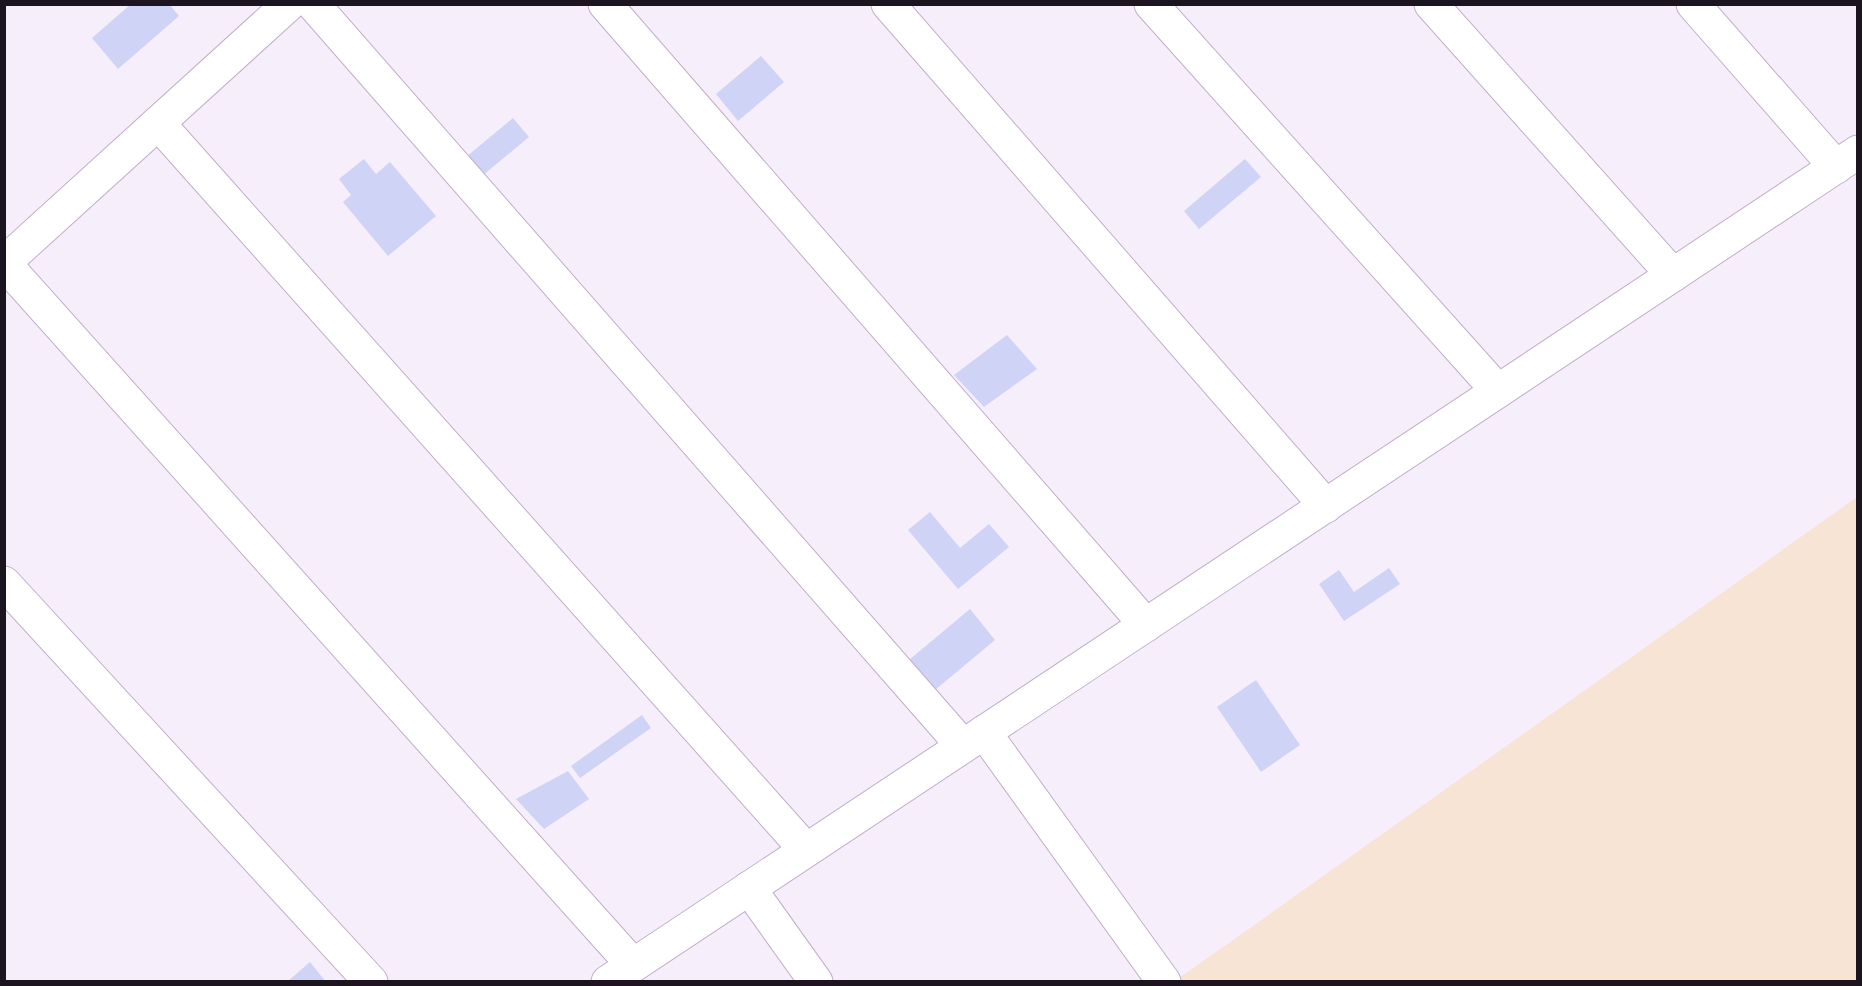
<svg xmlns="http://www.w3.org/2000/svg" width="1862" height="986" viewBox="0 0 1862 986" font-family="Manrope,sans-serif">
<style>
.industrial{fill:#f7e4d4}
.building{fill:#cfd3f6}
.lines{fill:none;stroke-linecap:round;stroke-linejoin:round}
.street-casing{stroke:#c2adca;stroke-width:35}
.street{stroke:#fff;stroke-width:33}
</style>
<rect width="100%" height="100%" fill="#f7eefb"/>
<path class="industrial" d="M1857,497v484l-684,1 63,-44z"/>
<g class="building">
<path d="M131,4h38l10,12 -61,53 -26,-31z"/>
<path d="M761,56l23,26 -46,39 -22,-27z"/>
<path d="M513,118l16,19 -47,39 -16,-19z"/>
<path d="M364,159l12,15 14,-12 46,54 -48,40 -45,-54 8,-7 -12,-16z"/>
<path d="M1245,159l16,18 -62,52 -15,-18z"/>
<path d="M1007,335l30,34 -53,38 -30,-32z"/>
<path d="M930,512l30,36 29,-24 20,23 -51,42 -50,-59z"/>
<path d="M1389,568l11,16 -56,37 -25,-37 20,-14 15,22z"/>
<path d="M970,609l25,31 -66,55 -26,-30z"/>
<path d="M1256,680l44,65 -39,27 -44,-65z"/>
<path d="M642,715l9,13 -71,50 -9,-12z"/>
<path d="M568,771l21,28 -45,30 -28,-30z"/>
<path d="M310,962l16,20h-39z"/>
</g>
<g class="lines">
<defs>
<g id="street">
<path d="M313,4l650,742"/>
<path d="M605,4l541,621"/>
<path d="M888,4l438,502"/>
<path d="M1151,4l347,387"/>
<path d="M1431,4l242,271"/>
<path d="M1693,4l143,163"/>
<path d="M158,123l648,727"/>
<path d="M4,263l629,702"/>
<path d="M4,263l285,-259"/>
<path d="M4,583l367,399"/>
<path d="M984,732l180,250"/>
<path d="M749,888l67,94"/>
<path d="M608,982l1250,-830"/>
</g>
</defs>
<use href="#street" class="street-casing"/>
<use href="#street" class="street"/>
</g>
<rect width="1862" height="986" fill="none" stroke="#1c141f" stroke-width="12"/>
</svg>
